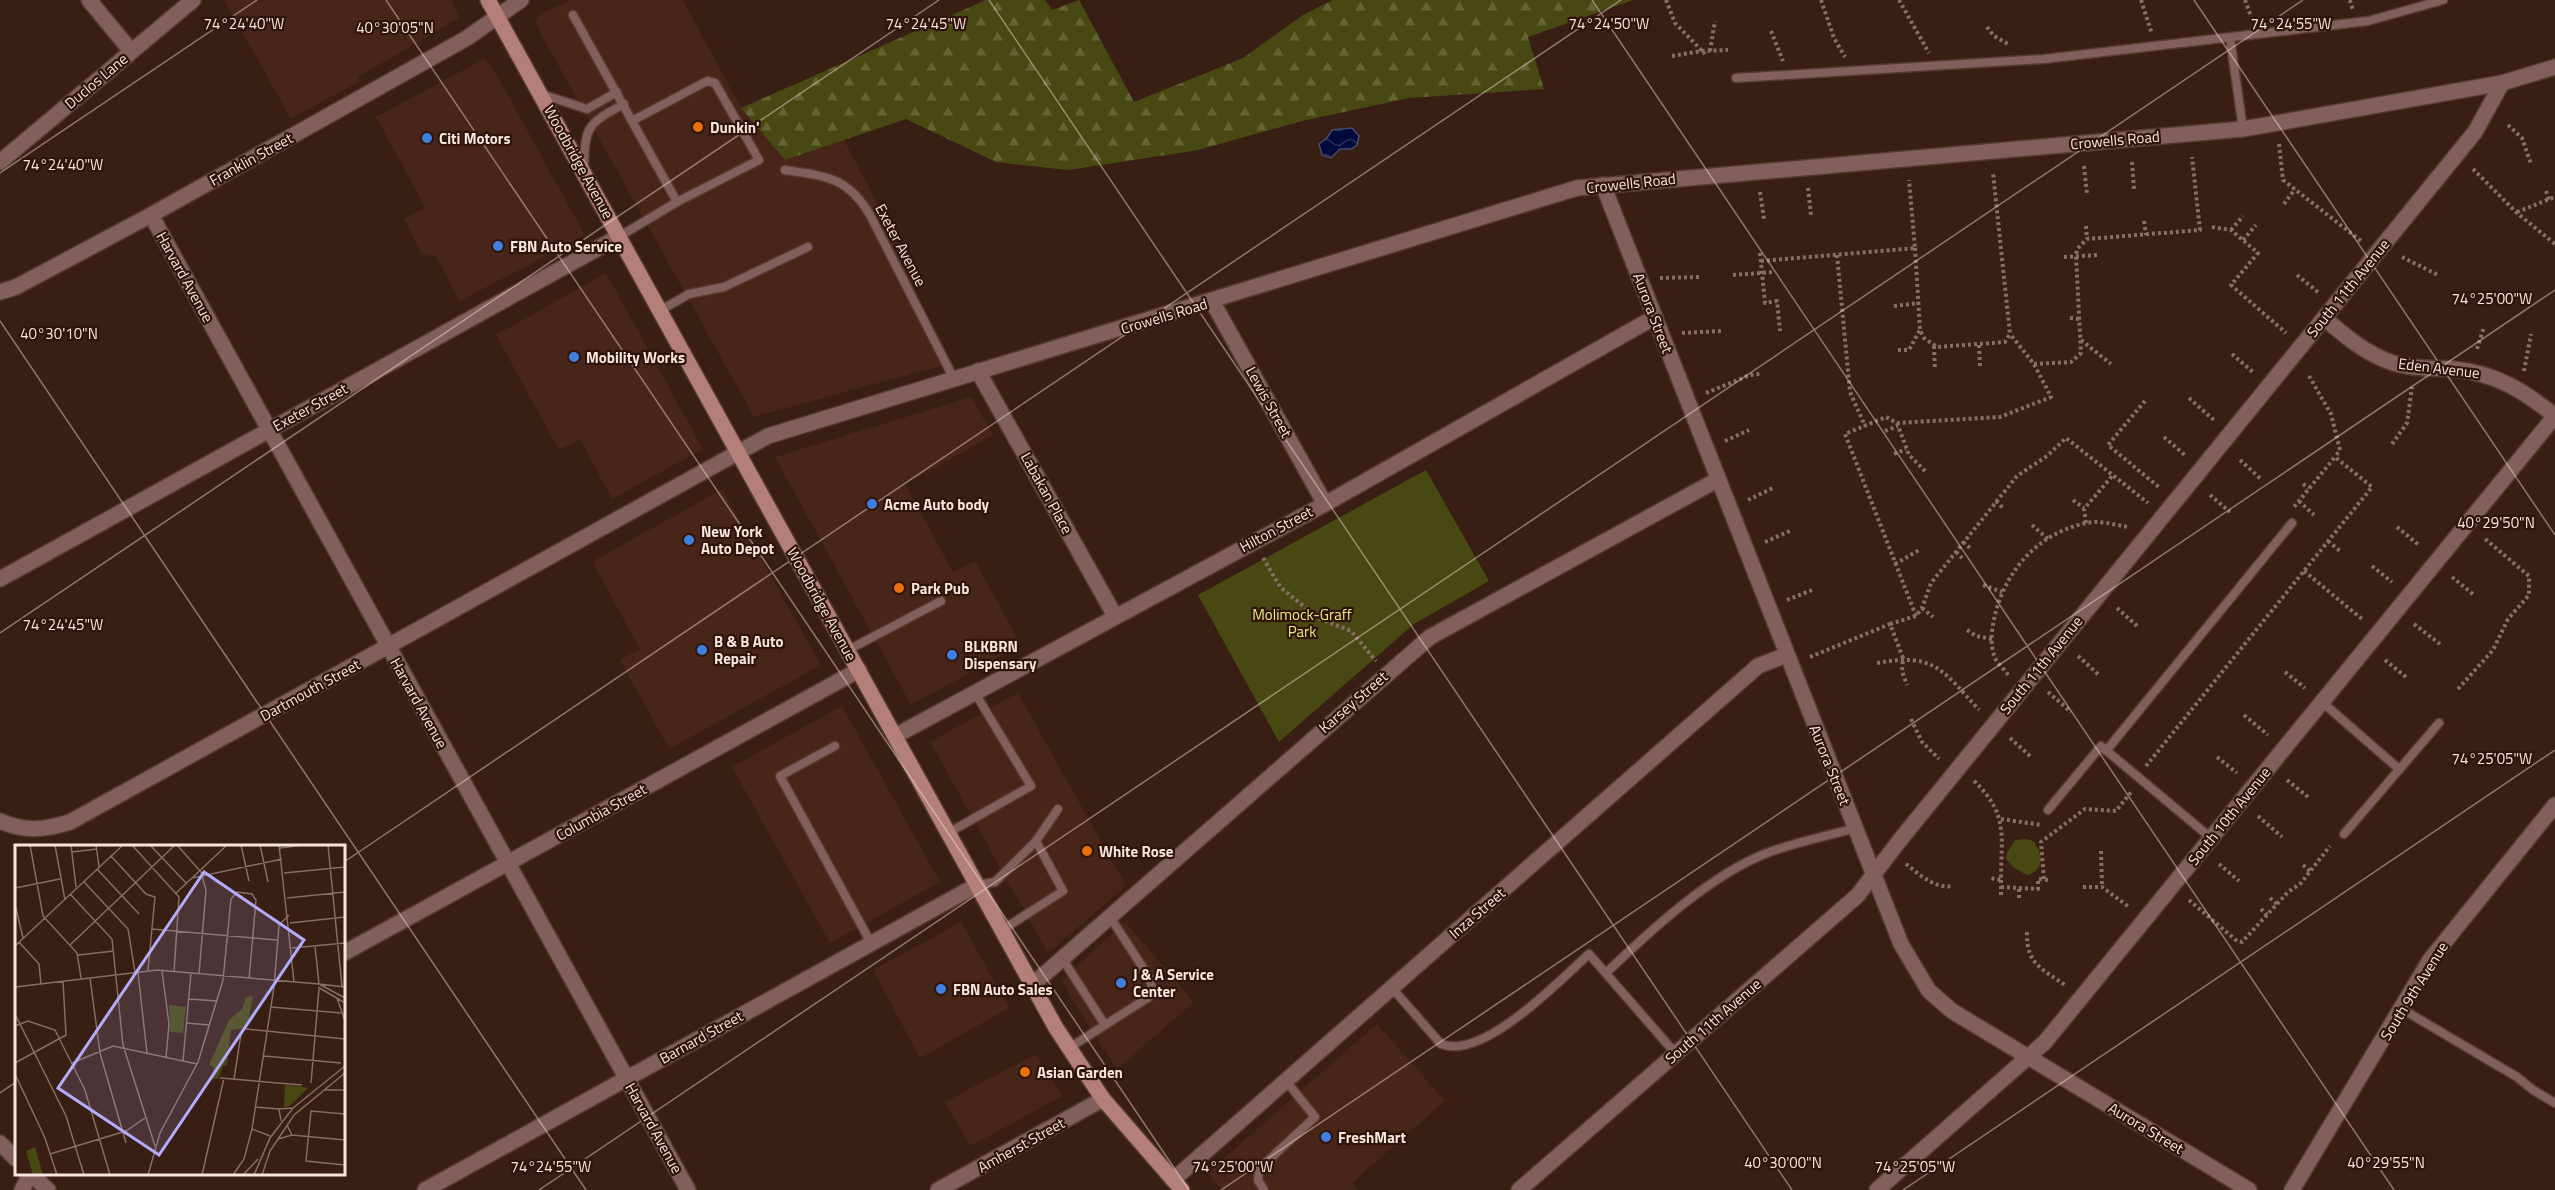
<svg xmlns="http://www.w3.org/2000/svg" width="2555" height="1190" viewBox="0 0 2555 1190" font-family="'Titillium Web',sans-serif">
<style>
.built{fill:#472519}
.forest{fill:url(#forest-firs)}
.park{fill:#484912}
.water{fill:url(#water-waves);stroke:#4a4c6d;stroke-width:1.5}
.lines{fill:none;stroke-linecap:round;stroke-linejoin:round}
.service-casing{stroke:#543a30;stroke-width:11}
.minor-casing{stroke:#543a30;stroke-width:18}
.tertiary-casing{stroke:#543a30;stroke-width:18}
.secondary-casing{stroke:#543a30;stroke-width:18}
.path{stroke:#876f66;stroke-width:4;stroke-dasharray:3 3;stroke-linecap:butt}
.service{stroke:#815f5c;stroke-width:8}
.minor{stroke:#815f5c;stroke-width:15}
.tertiary{stroke:#815f5c;stroke-width:15}
.secondary{stroke:#b57f79;stroke-width:15}
.ticks{fill:none;stroke:#f8e5de;stroke-width:1.5;stroke-opacity:0.45}
.food-dot{fill:#e8710a;stroke:#2f140b;stroke-width:2}
.shop-dot{fill:#3f7fe0;stroke:#2f140b;stroke-width:2}
.labels{text-anchor:middle;dominant-baseline:central;stroke-width:4.5;stroke-linejoin:round;paint-order:stroke}
.street-label{font-size:15px;fill:#f8e5de;stroke:#2f140b}
.poi-label{font-size:15px;font-weight:bold;fill:#f8e5de;stroke:#2f140b;text-anchor:start}
.park-label{font-size:15px;fill:#e8eb82;stroke:#2f140b}
.inset-road{fill:none;stroke:#856e65;stroke-width:1.5}
.view{fill:#b2adf9;fill-opacity:0.15;stroke:#b2adf9;stroke-width:3}
.inset-edge{fill:none;stroke:#f8e5de;stroke-width:3}
.ticks-label{font-size:15px;text-anchor:middle;fill:#f8e5de;stroke:#2f140b;stroke-width:4.5;stroke-linejoin:round;paint-order:stroke}
</style>
<defs>
<pattern id="forest-firs" width="22" height="20" patternUnits="userSpaceOnUse" patternTransform="scale(1.5)"><rect width="22" height="20" fill="#484912"/><path d="M5 1l3.5 6h-7zM16 11l3.5 6h-7z" fill="#636334"/></pattern>
<pattern id="water-waves" width="16" height="10" patternUnits="userSpaceOnUse" patternTransform="scale(1.5)"><rect width="16" height="10" fill="#000a3d"/><path d="M0 5q4-4 8 0t8 0" fill="none" stroke="#262e59"/></pattern>
</defs>
<rect width="100%" height="100%" fill="#391e14"/>
<g class="built">
<path d="M224,0h228l7,18 -101,59 2,4 -69,38z"/>
<path d="M572,0h111l58,108 44,52 59,-20 55,104 41,122 -186,51 -218,-392 3,-11z"/>
<path d="M484,59l11,13 90,163 -125,66 -24,-44 -14,-3 -18,-35 21,-12 -49,-90z"/>
<path d="M606,273l97,176 -91,50 -32,-60 -21,11 -63,-115z"/>
<path d="M971,397l22,38 -88,49 48,88 22,-11 46,84 -110,60 -136,-248z"/>
<path d="M722,489l99,176 -152,84 -49,-89 20,-11 -48,-87z"/>
<path d="M1018,693l108,193 -78,67 -118,-211z"/>
<path d="M842,706l98,176 -110,61 -98,-176z"/>
<path d="M961,922l48,86 -89,50 -47,-88z"/>
<path d="M1125,922l69,80 -77,67 -48,-74 -7,-15z"/>
<path d="M1377,1024l68,77 -93,82 5,7h-135l-15,-17z"/>
<path d="M1035,1054l27,42 -91,50 -26,-44z"/>
</g>
<path class="forest" d="M986,0h59l7,10 27,-10 55,102 109,-44 60,-43 30,-15h300l-105,37 16,52 -135,9 -107,23 -104,29 -130,20 -72,-8 -90,-43 -121,41 -44,-52z"/>
<g class="park">
<path d="M1426,470l63,111 -75,43 -135,118 -81,-147z"/>
<path d="M2026,839l7,2c10,13 12,29 -6,34l-13,-7 -8,-9 1,-6 8,-13z"/>
</g>
<path class="water" d="M1352,128l7,8 -2,9 -6,4h-11l-9,9 -9,-3 -3,-11 8,-6 5,-8z"/>
<g class="lines">
<defs>
<g id="service">
<path d="M573,15l104,187"/>
<path d="M2230,38l13,91"/>
<path d="M1736,78l308,-19 324,-38 75,-21"/>
<path d="M541,94l46,15 30,-17"/>
<path d="M584,168c1,-42 3,-44 40,-64"/>
<path d="M785,170c41,6 63,7 85,45l84,164"/>
<path d="M620,236l57,-34 82,-42 -44,-77 -8,-2 -75,40"/>
<path d="M661,310l28,-16 35,-7 84,-40"/>
<path d="M848,650l93,-49"/>
<path d="M2322,702l77,67"/>
<path d="M835,746l-55,30 91,167"/>
<path d="M2106,751l186,-228"/>
<path d="M2048,810l53,-64 110,92"/>
<path d="M948,833l83,-47 -56,-93"/>
<path d="M2344,834l95,-111"/>
<path d="M1036,841l22,-32"/>
<path d="M977,885l18,-3 41,-41 27,50 -61,39"/>
<path d="M1062,958l43,67"/>
<path d="M1606,973c44,-42 104,-98 161,-120 29,-11 59,-17 89,-25"/>
<path d="M1392,988l49,56c42,17 119,-64 148,-90l87,100"/>
<path d="M2402,1009l115,68 16,13 22,13"/>
<path d="M1069,1048l80,-51 4,-6 -4,-14 -39,-60"/>
<path d="M1264,1190l-6,-10 1,-11 56,-52 -29,-36"/>
</g>
<g id="minor">
<path d="M89,0l42,51"/>
<path d="M1603,185l298,759 28,47 23,20 297,179"/>
<path d="M151,215l537,975"/>
<path d="M0,292l16,-5 135,-72 316,-177 54,-38"/>
<path d="M1212,301l113,203"/>
<path d="M2324,318c21,18 42,36 69,45 19,6 40,5 60,6 42,4 70,21 102,47"/>
<path d="M978,371l137,245"/>
<path d="M0,579l620,-343"/>
<path d="M895,736l430,-232 330,-187"/>
<path d="M0,821c25,11 45,9 70,1l698,-386 809,-248 666,-59 259,-46 53,-16"/>
<path d="M344,953l515,-283"/>
<path d="M1032,985l398,-348 287,-157"/>
<path d="M0,1143l16,16"/>
<path d="M31,1174l17,16"/>
<path d="M1173,1180l585,-514 28,-11"/>
<path d="M22,1190l8,-16"/>
<path d="M425,1190l552,-305"/>
<path d="M938,1190l165,-91"/>
<path d="M1519,1190l338,-294 43,-56 575,-708 27,-49"/>
<path d="M1877,1190l168,-148 510,-626"/>
<path d="M2292,1190l138,-230 125,-155"/>
</g>
<path id="tertiary" d="M0,162l193,-162"/>
<path id="secondary" d="M488,0l568,1028 47,71 79,91"/>
</defs>
<use href="#service" class="service-casing"/>
<use href="#minor" class="minor-casing"/>
<use href="#tertiary" class="tertiary-casing"/>
<use href="#secondary" class="secondary-casing"/>
<g class="path">
<path d="M1666,0l9,23 30,31"/>
<path d="M1821,0l13,38 11,19"/>
<path d="M1899,0l30,53"/>
<path d="M2141,0l11,34"/>
<path d="M2245,0l8,22"/>
<path d="M2350,0l3,11"/>
<path d="M1987,27l7,9 16,9"/>
<path d="M1771,31l12,30"/>
<path d="M1710,51l5,-30"/>
<path d="M1672,56l29,-5 27,-1"/>
<path d="M2508,125l14,13 9,26"/>
<path d="M2279,144l4,36 78,61"/>
<path d="M2132,162l2,27"/>
<path d="M2084,166l3,27"/>
<path d="M2473,169l44,44 38,31"/>
<path d="M1808,188l3,27"/>
<path d="M2546,191l3,9"/>
<path d="M1760,192l4,27"/>
<path d="M2284,204l11,-15"/>
<path d="M2517,212l38,-15"/>
<path d="M2144,221l2,14"/>
<path d="M2086,226l1,13"/>
<path d="M2212,227l19,3 27,23 -27,32 55,48"/>
<path d="M2231,230l12,-14"/>
<path d="M2243,240l13,-15"/>
<path d="M1915,248l5,82 4,8 13,9 68,-5 5,-8 -17,-161"/>
<path d="M1760,253l5,50 12,-2 3,30"/>
<path d="M1837,255l13,137 15,34"/>
<path d="M2064,257l35,-2"/>
<path d="M2402,257l36,18"/>
<path d="M1761,261l154,-13 -6,-68"/>
<path d="M1733,275l41,-3"/>
<path d="M2297,275l22,18"/>
<path d="M1660,278l39,-1"/>
<path d="M1894,306l25,-3"/>
<path d="M2070,318l9,1"/>
<path d="M1682,333l40,-2"/>
<path d="M2081,340l30,24"/>
<path d="M1979,345l1,22"/>
<path d="M1934,346l1,24"/>
<path d="M2477,349l7,-22"/>
<path d="M1898,350h11l11,-20"/>
<path d="M2232,354l22,19"/>
<path d="M2034,364l37,-2 10,-9 -5,-97 1,-7 10,-10 113,-9 -8,-73"/>
<path d="M2524,371l7,-37"/>
<path d="M2309,376l22,38 9,36 -5,7"/>
<path d="M1706,393l44,-18 10,-1"/>
<path d="M2189,398l26,23"/>
<path d="M2145,401l-37,44 52,43"/>
<path d="M1897,423l12,32 17,17"/>
<path d="M1885,431l13,-5"/>
<path d="M2164,437l22,19"/>
<path d="M1725,441l24,-11"/>
<path d="M2392,444l15,-21 5,-36"/>
<path d="M1894,454l12,-5"/>
<path d="M2240,460l22,20"/>
<path d="M2303,484l6,4"/>
<path d="M2210,495l20,17"/>
<path d="M1748,500l27,-13"/>
<path d="M2073,500l11,8"/>
<path d="M1996,501l7,7"/>
<path d="M2299,501l15,14"/>
<path d="M2086,523l-2,-14 29,-34"/>
<path d="M2032,525l16,14"/>
<path d="M2397,527l23,19"/>
<path d="M2328,541l12,10"/>
<path d="M1765,542l27,-12"/>
<path d="M1963,542l7,6"/>
<path d="M1956,552l6,6"/>
<path d="M1263,558l18,30 39,31 31,12 25,30"/>
<path d="M1895,564l24,-14"/>
<path d="M2372,566l20,16"/>
<path d="M2304,571l58,48"/>
<path d="M2452,577l22,18"/>
<path d="M1983,585l19,7"/>
<path d="M1787,600l25,-10"/>
<path d="M1922,608l11,9"/>
<path d="M2117,608l20,18"/>
<path d="M1916,616l-71,-182 41,-17 11,6 103,-6 51,-20 -17,-33 -24,-30"/>
<path d="M1890,624l26,-8 6,-8 9,-25 86,-107 30,-20 19,-18 82,65"/>
<path d="M2414,624l26,20"/>
<path d="M1967,630l9,6 16,3"/>
<path d="M2078,656l22,20"/>
<path d="M1810,657l80,-33 13,34 -1,13 5,14"/>
<path d="M2385,660l21,17"/>
<path d="M1877,663c58,-11 66,8 102,47"/>
<path d="M2285,672l20,16"/>
<path d="M2008,675c-3,-5 -9,-10 -12,-15 -6,-12 -5,-28 -2,-40 9,-47 44,-88 93,-97 14,-3 28,2 41,4"/>
<path d="M2458,689l35,-39 15,-31 21,-24v-19l-45,-38"/>
<path d="M2048,692l23,20"/>
<path d="M2244,715l24,20"/>
<path d="M1911,719l11,23 17,17"/>
<path d="M2010,738l21,19"/>
<path d="M2217,757l20,16"/>
<path d="M2146,766l226,-279 -37,-30 -41,50"/>
<path d="M2287,780l21,17"/>
<path d="M1974,781c35,33 27,55 27,99l-11,-2"/>
<path d="M2258,816l24,21"/>
<path d="M2001,819l41,6"/>
<path d="M2101,851l1,36"/>
<path d="M1906,864c13,10 28,25 47,22"/>
<path d="M2219,864l20,17"/>
<path d="M2303,865l7,6"/>
<path d="M2044,879l-3,-37 44,-33 31,2 16,-20"/>
<path d="M2001,880v18"/>
<path d="M2001,887l37,2v-10l11,1"/>
<path d="M2083,887h19l27,20"/>
<path d="M2019,898v-9"/>
<path d="M2270,898l7,6"/>
<path d="M2189,900l48,41 5,1 46,-50 13,-9 29,-37"/>
<path d="M2261,909l6,6"/>
<path d="M2027,932c-1,32 15,37 38,53"/>
</g>
<use href="#service" class="service"/>
<use href="#minor" class="minor"/>
<use href="#tertiary" class="tertiary"/>
<use href="#secondary" class="secondary"/>
</g>
<path class="ticks" d="M386,0l803,1190M989,0l803,1190M1592,0l802,1190M2194,0l361,535M0,173l257,-173M0,321l586,869M0,633l939,-633M344,862l1277,-862M0,1093l16,-11M539,1190l1764,-1190M1221,1190l1334,-900M1903,1190l652,-440"/>
<g class="food-dot">
<circle cx="698" cy="127" r="6"/>
<circle cx="899" cy="588" r="6"/>
<circle cx="1087" cy="851" r="6"/>
<circle cx="1025" cy="1072" r="6"/>
</g>
<g class="shop-dot">
<circle cx="427" cy="138" r="6"/>
<circle cx="498" cy="246" r="6"/>
<circle cx="574" cy="357" r="6"/>
<circle cx="872" cy="504" r="6"/>
<circle cx="689" cy="540" r="6"/>
<circle cx="702" cy="650" r="6"/>
<circle cx="952" cy="655" r="6"/>
<circle cx="1121" cy="983" r="6"/>
<circle cx="941" cy="989" r="6"/>
<circle cx="1326" cy="1137" r="6"/>
</g>
<g class="labels">
<g class="street-label">
<text transform="translate(96 81) rotate(-40)">Duclos Lane</text>
<text transform="translate(2115 140) rotate(-5)">Crowells Road</text>
<text transform="translate(251 159) rotate(-29)">Franklin Street</text>
<text transform="translate(579 162) rotate(61)">Woodbridge Avenue</text>
<text transform="translate(1631 183) rotate(-6)">Crowells Road</text>
<text transform="translate(901 245) rotate(62)">Exeter Avenue</text>
<text transform="translate(185 277) rotate(61)">Harvard Avenue</text>
<text transform="translate(2348 288) rotate(-51)">South 11th Avenue</text>
<text transform="translate(1653 313) rotate(69)">Aurora Street</text>
<text transform="translate(1164 316) rotate(-17)">Crowells Road</text>
<text transform="translate(2439 368) rotate(7)">Eden Avenue</text>
<text transform="translate(1269 402) rotate(61)">Lewis Street</text>
<text transform="translate(310 407) rotate(-29)">Exeter Street</text>
<text transform="translate(1047 493) rotate(61)">Labakan Place</text>
<text transform="translate(1276 529) rotate(-28)">Hilton Street</text>
<text transform="translate(822 604) rotate(61)">Woodbridge Avenue</text>
<text transform="translate(2041 665) rotate(-51)">South 11th Avenue</text>
<text transform="translate(310 690) rotate(-29)">Dartmouth Street</text>
<text transform="translate(1353 702) rotate(-41)">Karsey Street</text>
<text transform="translate(419 703) rotate(61)">Harvard Avenue</text>
<text transform="translate(1830 765) rotate(68)">Aurora Street</text>
<text transform="translate(601 812) rotate(-29)">Columbia Street</text>
<text transform="translate(2229 816) rotate(-51)">South 10th Avenue</text>
<text transform="translate(1477 913) rotate(-41)">Inza Street</text>
<text transform="translate(2414 991) rotate(-58)">South 9th Avenue</text>
<text transform="translate(1713 1021) rotate(-41)">South 11th Avenue</text>
<text transform="translate(701 1037) rotate(-29)">Barnard Street</text>
<text transform="translate(654 1128) rotate(61)">Harvard Avenue</text>
<text transform="translate(2146 1128) rotate(31)">Aurora Street</text>
<text transform="translate(1021 1145) rotate(-29)">Amherst Street</text>
</g>
<g class="poi-label">
<text x="710" y="127">Dunkin'</text>
<text x="439" y="138">Citi Motors</text>
<text x="510" y="246">FBN Auto Service</text>
<text x="586" y="357">Mobility Works</text>
<text x="884" y="504">Acme Auto body</text>
<text x="701" y="531">New York<tspan x="701" dy="17">Auto Depot</tspan></text>
<text x="911" y="588">Park Pub</text>
<text x="714" y="641">B &amp; B Auto<tspan x="714" dy="17">Repair</tspan></text>
<text x="964" y="646">BLKBRN<tspan x="964" dy="17">Dispensary</tspan></text>
<text x="1099" y="851">White Rose</text>
<text x="1133" y="974">J &amp; A Service<tspan x="1133" dy="17">Center</tspan></text>
<text x="953" y="989">FBN Auto Sales</text>
<text x="1037" y="1072">Asian Garden</text>
<text x="1338" y="1137">FreshMart</text>
</g>
<g class="park-label">
<text x="1302" y="614">Molimock-Graff<tspan x="1302" dy="17">Park</tspan></text>
</g>
</g>
<g transform="translate(15 845)">
<rect width="330" height="330" fill="#391e14"/>
<path d="M270,240l12,1 11,2 -18,18 -6,1z" fill="#484912"/>
<path d="M238,151l-6,32 -16,2 -4,35 -4,1 -5,13h-7l3,-12 -5,-2 20,-45 13,-11 4,-12zM20,302l8,28h-10l-7,-24z" fill="#484912"/>
<path d="M154,160l17,2 -3,26 -13,-1z" fill="#484912"/>
<path class="inset-road" d="M15,0l13,71 34,37 4,25M40,0l10,55M56,0l5,42M81,0l3,22M117,0l47,52 -5,75M135,0l36,38M162,0l24,27 5,18 -7,84M226,0l8,36M245,0l8,37M264,0l15,137M313,0l14,142M265,3l23,-3M57,7l25,-3M96,11l35,38 9,3 -7,73M82,24l42,45M269,28l61,-6M177,33l90,-19M69,37l44,47 7,43M0,43l45,-9M161,48l51,-48M55,49l42,45 11,106 32,101M272,53l58,-6M0,59l8,34M275,78l55,-6M137,84l125,11M4,97l20,22 2,20M55,100l105,-100M0,101l108,-101M300,101l4,38 26,3M277,103l53,-5M63,110l36,-4M147,126l7,53 -3,33M123,128l9,80M75,133l10,75 26,90M0,142l142,-17 162,14 26,14M303,142l27,16M322,153l8,23M174,154l28,2M256,162l70,6M0,169l51,102 18,59M171,178l24,2M0,181l13,-5 27,9 30,60 25,85M231,184l99,10M249,211l77,7M168,216l8,-88M0,218l51,-28 -3,-54M57,218l41,-17 84,18M0,229l30,64 12,37M205,233l82,7M219,234l7,-45M296,238l8,-94M310,245h19M240,262l24,2M330,269l-34,-3 -5,50 39,4M266,276l-2,-12 14,-1M237,284l18,7M277,290l53,5M263,294l14,-4 -5,-10M35,309l76,-23 19,-13M133,330l12,-42 38,-71 25,-82 8,-81 6,-7 15,2 4,6 -7,79M187,330l22,-97M218,330l11,-16 8,-30 22,-142 5,-62 10,-10M228,330l15,-16M239,330l16,-37 23,-30 52,-42M247,330l8,-24 24,-36 51,-42"/>
<path class="view" d="M189,27l100,68 -145,215 -101,-67z"/>
<rect width="330" height="330" class="inset-edge"/>
</g>
<g class="ticks-label">
<text x="244" y="29">74°24'40"W</text>
<text x="926" y="29">74°24'45"W</text>
<text x="1609" y="29">74°24'50"W</text>
<text x="2291" y="29">74°24'55"W</text>
<text x="395" y="33">40°30'05"N</text>
<text x="63" y="170">74°24'40"W</text>
<text x="2492" y="304">74°25'00"W</text>
<text x="59" y="339">40°30'10"N</text>
<text x="2496" y="528">40°29'50"N</text>
<text x="63" y="630">74°24'45"W</text>
<text x="2492" y="764">74°25'05"W</text>
<text x="1783" y="1168">40°30'00"N</text>
<text x="2386" y="1168">40°29'55"N</text>
<text x="551" y="1172">74°24'55"W</text>
<text x="1233" y="1172">74°25'00"W</text>
<text x="1915" y="1172">74°25'05"W</text>
</g>
</svg>
